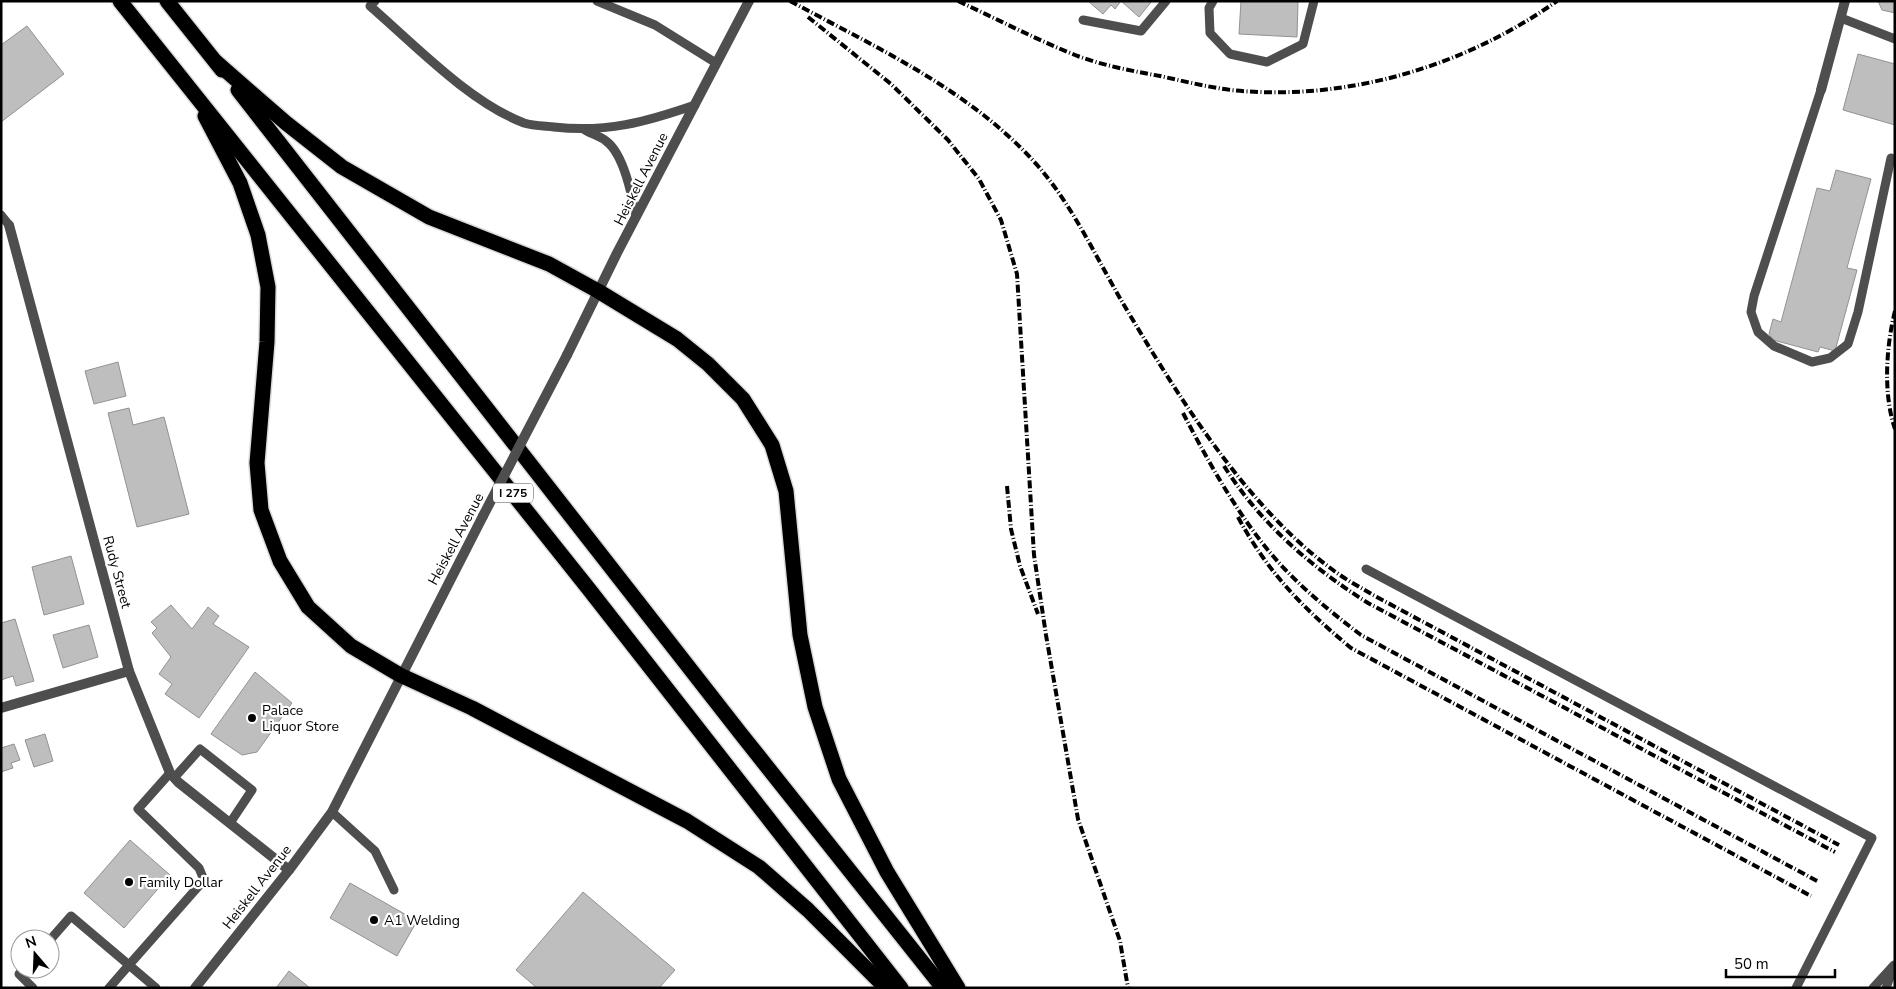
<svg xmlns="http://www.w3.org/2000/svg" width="1896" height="989" viewBox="0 0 1896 989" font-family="'Nunito Sans',sans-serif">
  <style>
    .building { fill: #bebebe; stroke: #929292 }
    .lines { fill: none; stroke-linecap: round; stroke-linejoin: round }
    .motorway-casing { stroke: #dbdbdb; stroke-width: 18 }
    .service { stroke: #4e4e4e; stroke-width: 9 }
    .minor { stroke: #4e4e4e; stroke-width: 10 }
    .tertiary { stroke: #4e4e4e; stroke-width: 10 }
    .motorway { stroke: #000; stroke-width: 15 }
    .rail { stroke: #000; stroke-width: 4; stroke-dasharray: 8 2.5 1 2.5; stroke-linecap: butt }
    .tertiary-bridge { stroke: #4e4e4e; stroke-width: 10 }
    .poi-dot { fill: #000; stroke: #fff; stroke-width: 2 }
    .labels { text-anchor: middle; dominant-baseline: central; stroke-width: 4.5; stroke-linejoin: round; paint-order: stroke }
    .shield { fill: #fff; stroke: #4c4c4c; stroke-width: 1 }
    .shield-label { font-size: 12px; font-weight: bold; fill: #000 }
    .street-label { font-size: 14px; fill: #000; stroke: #fff }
    .poi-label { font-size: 14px; fill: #000; stroke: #fff; text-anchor: start }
  </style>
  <rect width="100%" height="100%" fill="#fff"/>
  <g class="building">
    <polygon points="1088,1 1152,1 1139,17 1121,1 1115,9 1111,5 1103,14"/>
    <polygon points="1241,1 1298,1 1297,37 1239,34"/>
    <polygon points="1878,1 1895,1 1895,13 1882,10"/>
    <polygon points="27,26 64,74 1,122 1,45"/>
    <polygon points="1858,54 1895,64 1895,125 1843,110"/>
    <polygon points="1836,170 1871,179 1847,268 1857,270 1835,351 1820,347 1818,352 1773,340 1769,334 1773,319 1781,322 1817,188 1830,191"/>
    <polygon points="118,362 126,396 94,404 85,371"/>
    <polygon points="129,408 133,425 164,417 189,514 137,527 108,413"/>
    <polygon points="71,556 84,604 44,615 32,567"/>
    <polygon points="171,605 192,629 208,607 219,616 213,624 249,647 199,718 165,694 172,684 159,674 171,657 152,633 157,628 151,622"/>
    <polygon points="15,619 34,681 16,686 13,676 1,680 1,623"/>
    <polygon points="89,625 98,657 63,668 53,635"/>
    <polygon points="255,672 292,703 257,752 242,755 211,734"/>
    <polygon points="45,734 53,761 34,767 25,740"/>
    <polygon points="14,744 20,760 11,763 13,768 1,772 1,748"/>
    <polygon points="130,840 170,875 124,928 84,893"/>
    <polygon points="350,883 417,921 397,956 330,918"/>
    <polygon points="583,892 675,970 659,988 537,988 516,970"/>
    <polygon points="289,971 310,988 276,988"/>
  </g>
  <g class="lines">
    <defs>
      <g id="motorway">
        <polyline points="120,1 588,588 901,988"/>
        <polyline points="167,1 222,70"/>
        <polyline points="216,62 286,123 342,167 429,217 549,264 598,291 677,339 708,364 743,399 772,445 786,491 800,635 815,707 839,779 887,872 958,988"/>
        <polyline points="238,90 741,734 943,988"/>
        <polyline points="205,116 240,183 258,235 268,287 267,342 257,463 261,510 280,561 308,607 351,646 400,675 472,708 687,821 759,867 808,910 886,988"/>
      </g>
    </defs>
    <use href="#motorway" class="motorway-casing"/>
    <g class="service">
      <path d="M375,1L370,6C415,45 469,102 524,123C533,126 545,126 554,127C606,133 646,122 695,105"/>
      <polyline points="597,1 655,25 716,63"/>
      <polyline points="1213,1 1209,8 1210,33 1230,54 1267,62 1303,44 1314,1"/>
      <polyline points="1841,18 1895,39"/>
      <polyline points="1083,20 1141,31 1166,1"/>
      <polyline points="1821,90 1754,296 1751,312 1758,332 1774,346 1812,362 1830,358 1848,344 1858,312 1891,158"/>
      <path d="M585,130C591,134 600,136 606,141C624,154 632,196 636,217"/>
      <polyline points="1,215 9,225"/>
      <polyline points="1366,569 1872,838 1796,988"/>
      <polyline points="174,778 200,749 252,790 230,823"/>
      <polyline points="332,812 375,851 394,890"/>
      <polyline points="50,940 71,916 129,965 109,988"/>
      <polyline points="24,969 19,974 33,988"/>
      <polyline points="156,988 129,965 204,880 199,868 138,809 170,773"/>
      <polyline points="1873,988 1894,965"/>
      <polyline points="1886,988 1893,969"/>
    </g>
    <g class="minor">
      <polyline points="1821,90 1845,1"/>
      <polyline points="9,225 129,671 170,773 178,782 289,870"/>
      <polyline points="1,708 129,671"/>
    </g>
    <g class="tertiary">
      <polyline points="567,355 617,253 749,1"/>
      <polyline points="195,988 289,870 332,812 483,516"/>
    </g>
    <use href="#motorway" class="motorway"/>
    <g class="rail">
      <path d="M790,1C877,48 972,91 1038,166C1072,205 1095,255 1121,300C1176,393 1245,506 1333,570C1346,580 1360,587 1373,595L1839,845"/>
      <path d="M958,1C997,19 1035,39 1075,55C1101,65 1132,71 1160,76C1183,81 1207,87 1231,90C1345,102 1464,67 1557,1"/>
      <polyline points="808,17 891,84 948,140 979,179 1001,220 1017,274 1034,555 1046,635 1078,819 1120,941 1128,988"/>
      <path d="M1895,311C1886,347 1883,394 1895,429"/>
      <path d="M1183,413C1210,465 1241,521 1280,564C1305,591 1332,613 1361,635L1819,882"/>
      <path d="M1224,466C1260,523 1311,567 1368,603L1835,852"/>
      <polyline points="1007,486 1011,529 1020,566 1038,614"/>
      <path d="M1238,517C1268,573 1303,608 1351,648L1811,896"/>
    </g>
    <polyline class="tertiary-bridge" points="483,516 567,355"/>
  </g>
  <g class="poi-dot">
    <circle cx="252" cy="718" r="5"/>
    <circle cx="129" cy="882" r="5"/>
    <circle cx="374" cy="920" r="5"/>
  </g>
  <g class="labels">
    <rect class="shield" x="493" y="483.5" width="40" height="19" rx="4"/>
    <g class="shield-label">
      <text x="513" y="493">I 275</text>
    </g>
    <g class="street-label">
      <text transform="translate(641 179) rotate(-63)">Heiskell Avenue</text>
      <text transform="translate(456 539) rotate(-62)">Heiskell Avenue</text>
      <text transform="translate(117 572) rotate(75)">Rudy Street</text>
      <text transform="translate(257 887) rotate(-52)">Heiskell Avenue</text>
    </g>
    <g class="poi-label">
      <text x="262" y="710">Palace<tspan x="262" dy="16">Liquor Store</tspan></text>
      <text x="139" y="882">Family Dollar</text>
      <text x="384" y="920">A1 Welding</text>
    </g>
  </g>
  <rect width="1896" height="989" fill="none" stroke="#000000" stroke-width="5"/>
  <g transform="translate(35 954) rotate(341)"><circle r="24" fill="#ffffff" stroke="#999999"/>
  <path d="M0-4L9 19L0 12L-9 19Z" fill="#000000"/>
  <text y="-8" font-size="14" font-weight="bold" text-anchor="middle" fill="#000000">N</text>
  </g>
  <path d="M1726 969v8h109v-8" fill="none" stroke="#000000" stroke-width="2.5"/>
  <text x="1734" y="969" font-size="15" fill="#000000" stroke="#ffffff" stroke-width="4" paint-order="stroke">50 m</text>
</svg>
